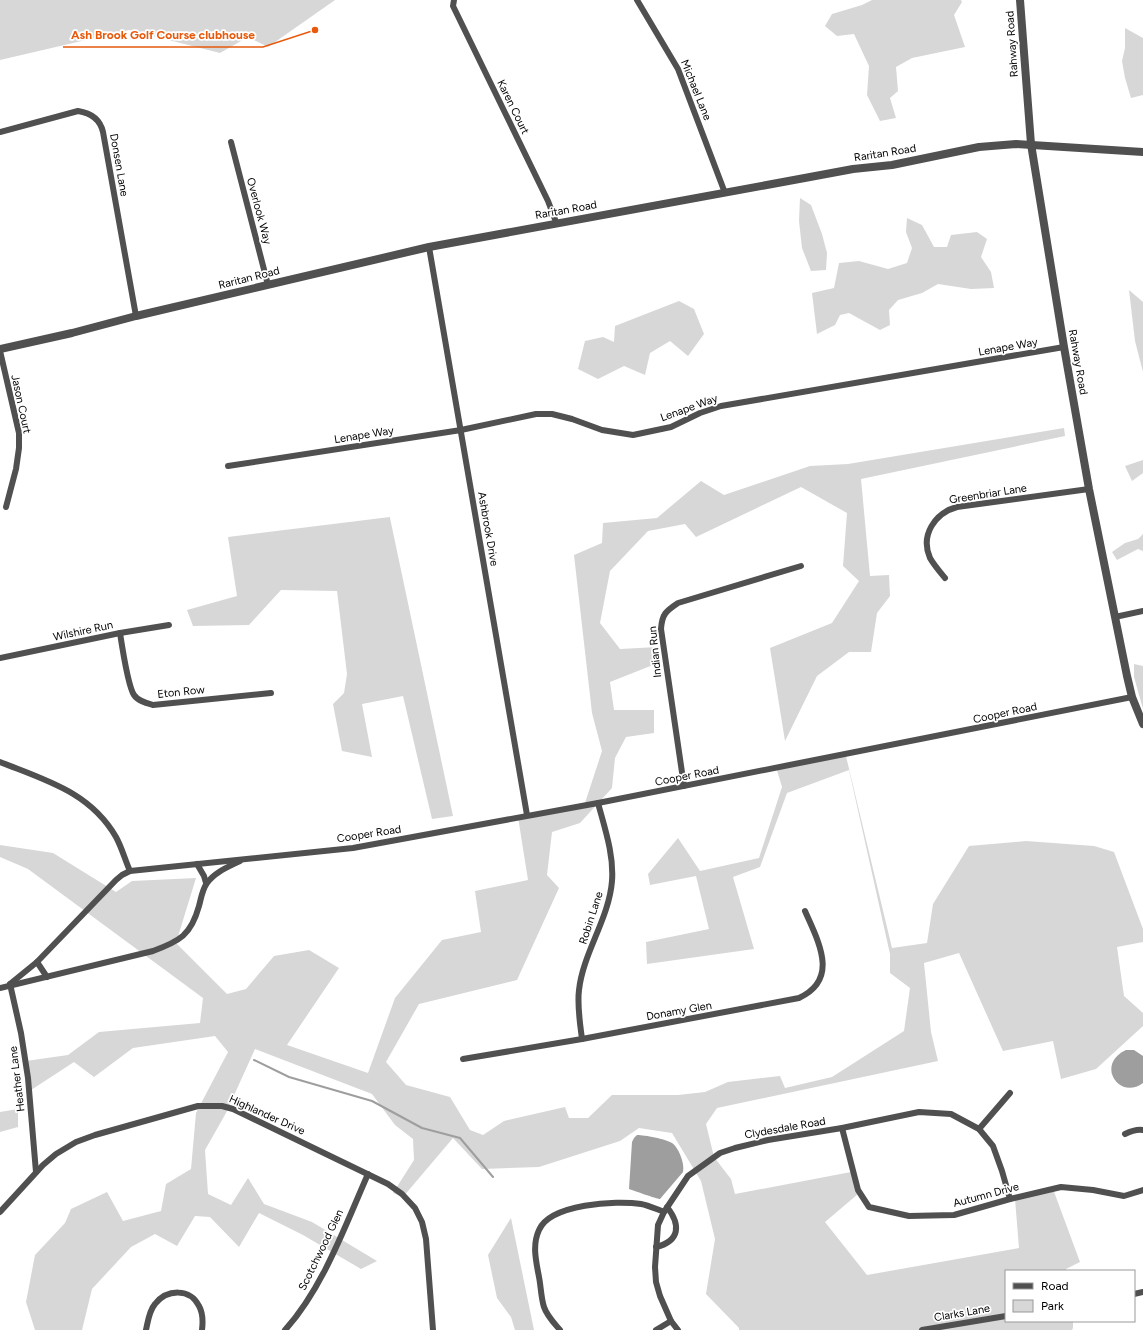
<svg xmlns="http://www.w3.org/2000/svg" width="1143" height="1330" viewBox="0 0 1143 1330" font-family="Figtree,sans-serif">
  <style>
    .green { fill: #d7d7d7 }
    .water { fill: #9e9e9e }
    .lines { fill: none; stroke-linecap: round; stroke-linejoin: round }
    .stream { stroke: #9e9e9e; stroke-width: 2 }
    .minor { stroke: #505050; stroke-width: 6 }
    .tertiary { stroke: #505050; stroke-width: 8 }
    .labels { text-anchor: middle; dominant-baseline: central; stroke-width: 3.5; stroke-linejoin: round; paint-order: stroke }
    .street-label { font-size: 11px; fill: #000; stroke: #fff }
    .leader { fill: none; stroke: #e8590c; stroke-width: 1.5 }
    .callout-dot { fill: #e8590c; stroke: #fff; stroke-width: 1.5 }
    .callout-label { font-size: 12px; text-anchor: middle; font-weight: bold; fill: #e8590c; stroke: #fff; stroke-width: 3.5; stroke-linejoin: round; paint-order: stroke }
  </style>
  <rect width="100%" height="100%" fill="#fff"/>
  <g class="green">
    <polygon points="0,0 335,0 268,47 248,37 220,53 129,30 0,60"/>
    <polygon points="872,0 961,0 962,2 954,15 965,47 912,58 896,67 898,91 890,98 896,118 880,121 867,95 869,66 854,34 837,36 825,26 832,14 862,5"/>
    <polygon points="1125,28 1143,38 1143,95 1131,98 1125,78 1122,61 1125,48"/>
    <polygon points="800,198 811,205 822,234 827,253 826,270 811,271 802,248 799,221"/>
    <polygon points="907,218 922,225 934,247 947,247 951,235 977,232 987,239 981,257 991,272 994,288 971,289 938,284 922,293 898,300 889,310 890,325 880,330 849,313 840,315 835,325 817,334 812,293 834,288 839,263 859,261 888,269 907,263 912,248 906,232"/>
    <polygon points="1129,290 1143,302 1143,372 1135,341"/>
    <polygon points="679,301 694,309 704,334 688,356 670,341 650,353 645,375 624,366 598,379 578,369 585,341 603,337 614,342 615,326"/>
    <polygon points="1064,428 1065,436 861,479 870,576 889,575 890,596 877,613 871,652 849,652 817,676 785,741 770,648 832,623 859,581 843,566 847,513 801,487 696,537 685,524 648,531 610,571 600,623 620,649 658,647 658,663 610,682 614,710 654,710 654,733 626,737 615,758 612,788 580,823 552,832 547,875 559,888 517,980 419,1004 386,1062 406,1085 450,1097 470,1130 483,1135 504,1121 565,1107 569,1118 588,1118 612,1095 678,1095 705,1092 728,1082 780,1076 785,1088 832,1077 904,1031 910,988 890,973 890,954 849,770 787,793 760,867 733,877 754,949 647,964 646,942 709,929 696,876 650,885 648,874 678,838 700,871 759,858 782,787 776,767 845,752 892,948 927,943 933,904 969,846 1026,841 1094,846 1114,852 1143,929 1143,942 1117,947 1124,996 1143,1013 1143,1026 1096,1069 1061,1079 1053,1041 1003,1051 959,953 924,963 931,1032 938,1061 717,1108 706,1124 714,1157 731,1179 735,1194 851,1172 858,1194 825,1222 867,1275 1019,1248 1015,1199 1053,1189 1080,1262 1066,1269 1066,1271 1006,1271 1006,1321 1073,1321 1073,1328 1072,1330 739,1330 739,1328 706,1294 715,1239 701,1181 672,1133 639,1128 620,1141 539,1167 482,1169 453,1138 403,1197 393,1193 414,1160 413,1139 395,1125 372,1094 255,1049 226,1113 205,1150 208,1194 231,1205 248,1178 264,1204 312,1222 377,1261 361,1269 303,1235 259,1213 239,1247 210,1217 195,1216 177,1246 155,1234 131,1247 92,1289 82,1330 35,1330 26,1302 35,1255 65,1223 71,1209 107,1192 123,1221 161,1211 166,1184 191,1169 196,1113 228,1052 215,1036 133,1048 94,1077 74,1062 28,1092 26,1061 68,1055 99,1032 200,1023 203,998 28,869 0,857 0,845 53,853 116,892 132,881 196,878 176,943 227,994 246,989 274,956 309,950 339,968 287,1045 368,1073 395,998 442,940 481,932 475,891 528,880 518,817 584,806 602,751 592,713 574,555 602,543 603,523 657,518 701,481 724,495 810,466 848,464"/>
    <polygon points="1143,460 1143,473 1132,481 1125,466"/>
    <polygon points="390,517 390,518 453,816 432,819 403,696 362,704 372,757 342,751 333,704 344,693 347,674 337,591 281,590 249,625 193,626 187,610 237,596 228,537"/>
    <polygon points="1143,534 1143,551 1138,549 1117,560 1112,552 1125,543 1138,539"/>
    <polygon points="1134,664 1143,666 1143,709 1134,677"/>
    <polygon points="18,1109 18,1127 0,1132 0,1112"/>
    <polygon points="511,1218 534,1330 515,1330 511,1317 497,1298 488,1255"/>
  </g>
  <g class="water">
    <path d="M1126,1050H1134L1143,1056V1083C1119,1101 1095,1064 1126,1050Z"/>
    <path d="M637,1135C645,1135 665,1139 672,1143C679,1148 685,1164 683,1172L660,1199C657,1199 632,1190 629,1189L632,1142L634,1138Z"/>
  </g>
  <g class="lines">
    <polyline class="stream" points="254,1060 289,1077 372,1101 422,1128 460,1138 493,1177"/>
    <g class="minor">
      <polyline points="454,0 453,6 548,201 556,222"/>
      <polyline points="637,0 678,69 725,193"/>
      <path d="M0,132L78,111C91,113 100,119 103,132L136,316"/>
      <polyline points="231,142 268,285"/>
      <polyline points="429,247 527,815"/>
      <polyline points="0,351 19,433 19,448 16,469 6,507"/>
      <polyline points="228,466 461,430 536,414 552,414 572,419 602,430 633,435 671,427 700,413 721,406 1064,347"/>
      <path d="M945,578C940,572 934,565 930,558C920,535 935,513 957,507L1089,489"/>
      <polyline points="1115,617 1143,611"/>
      <path d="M120,633C122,646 128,686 134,695C138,701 146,703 153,705L271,693"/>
      <polyline points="0,658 120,633 169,625"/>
      <path d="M0,762C45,780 90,792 116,837C122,848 125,860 130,871"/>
      <path d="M684,786L661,629C662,614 666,611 678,603L801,566"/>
      <polyline points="197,864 204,876 206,883"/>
      <polyline points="37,962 47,977"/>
      <polyline points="10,984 37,962 116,880 122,875 130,871 353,848 598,803 1132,697"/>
      <polyline points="10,984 21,1033 28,1078 36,1172"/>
      <path d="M0,988L153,951C180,941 191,935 199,906C201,899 202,890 207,883C215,872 228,867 240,861"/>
      <path d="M582,1039C580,1023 577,1006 579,990C583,953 609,919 612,881C614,855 605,829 598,803"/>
      <path d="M463,1059L582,1039L799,998C840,979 818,941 805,911"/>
      <polyline points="842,1128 858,1190 869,1207 909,1216 954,1215 1010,1199 1061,1187 1093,1190 1124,1196 1143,1190"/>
      <polyline points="979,1129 1010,1093"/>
      <path d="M1125,1134C1131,1131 1136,1129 1143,1130"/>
      <polyline points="0,1212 43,1165 56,1154 76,1142 95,1135 198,1106 222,1106 233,1109 388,1184 402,1194 415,1208 422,1222 426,1239 433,1330"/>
      <path d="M656,1247C680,1241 681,1225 667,1207"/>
      <polyline points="1134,1294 1143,1292"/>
      <path d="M146,1330C148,1321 149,1311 155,1304C167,1289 190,1288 199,1306C203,1313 203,1322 202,1330"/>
      <path d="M285,1330C323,1288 345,1226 368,1174"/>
      <path d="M560,1330C554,1323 547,1316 544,1307C541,1298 541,1287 539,1277C536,1261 532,1245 539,1230C550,1204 616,1200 641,1204C648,1205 656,1209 664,1212"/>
      <polyline points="656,1330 671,1321"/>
      <polyline points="678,1330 671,1321 660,1296 656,1282 655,1267 658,1225 664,1212 688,1176 720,1153 735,1148 768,1140 842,1128 919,1112 951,1114 979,1129 993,1146 1002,1171 1010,1199"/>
      <polyline points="922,1330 1006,1316"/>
    </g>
    <g class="tertiary">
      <polyline points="1020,0 1031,144 1064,347 1089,489 1127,676 1132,697 1143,724"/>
      <polyline points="0,349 72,333 136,316 429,247 810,177 853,169 892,165 979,147 1016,144 1143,152"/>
    </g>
  </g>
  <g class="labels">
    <g class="street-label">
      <text transform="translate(1012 44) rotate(-94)">Rahway Road</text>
      <text transform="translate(696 90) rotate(68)">Michael Lane</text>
      <text transform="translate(513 107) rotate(64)">Karen Court</text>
      <text transform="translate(885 153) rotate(-9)">Raritan Road</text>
      <text transform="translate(119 165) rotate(80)">Donsen Lane</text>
      <text transform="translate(566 210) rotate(-10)">Raritan Road</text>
      <text transform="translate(259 211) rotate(75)">Overlook Way</text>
      <text transform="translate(249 278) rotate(-14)">Raritan Road</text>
      <text transform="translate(1008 347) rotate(-10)">Lenape Way</text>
      <text transform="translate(1078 362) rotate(80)">Rahway Road</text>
      <text transform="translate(21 404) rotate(78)">Jason Court</text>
      <text transform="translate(689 408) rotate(-20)">Lenape Way</text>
      <text transform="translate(364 435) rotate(-9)">Lenape Way</text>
      <text transform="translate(988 494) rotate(-9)">Greenbriar Lane</text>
      <text transform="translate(488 529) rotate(80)">Ashbrook Drive</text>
      <text transform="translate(83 631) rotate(-12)">Wilshire Run</text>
      <text transform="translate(655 652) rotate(-96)">Indian Run</text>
      <text transform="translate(181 692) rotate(-6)">Eton Row</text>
      <text transform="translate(1005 713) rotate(-12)">Cooper Road</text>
      <text transform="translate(687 776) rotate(-11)">Cooper Road</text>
      <text transform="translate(369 834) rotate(-9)">Cooper Road</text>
      <text transform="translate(591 918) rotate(-72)">Robin Lane</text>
      <text transform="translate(679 1011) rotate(-10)">Donamy Glen</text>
      <text transform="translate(17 1079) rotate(-97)">Heather Lane</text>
      <text transform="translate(267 1115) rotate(24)">Highlander Drive</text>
      <text transform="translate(785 1128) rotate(-10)">Clydesdale Road</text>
      <text transform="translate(986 1195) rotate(-15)">Autumn Drive</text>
      <text transform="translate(321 1250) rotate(-64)">Scotchwood Glen</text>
      <text transform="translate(962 1313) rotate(-10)">Clarks Lane</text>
    </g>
  </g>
  <path class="leader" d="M315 30L263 47H63"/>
  <circle class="callout-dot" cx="315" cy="30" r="4"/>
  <g class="callout-label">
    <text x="163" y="39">Ash Brook Golf Course clubhouse</text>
  </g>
  <rect x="1005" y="1270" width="130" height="52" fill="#ffffff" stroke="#999999"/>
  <rect x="1013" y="1283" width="20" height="6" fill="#505050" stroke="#999999"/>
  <text x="1041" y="1290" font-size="12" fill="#000000">Road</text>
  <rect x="1013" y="1300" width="20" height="12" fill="#d7d7d7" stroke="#999999"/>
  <text x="1041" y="1310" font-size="12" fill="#000000">Park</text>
</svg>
